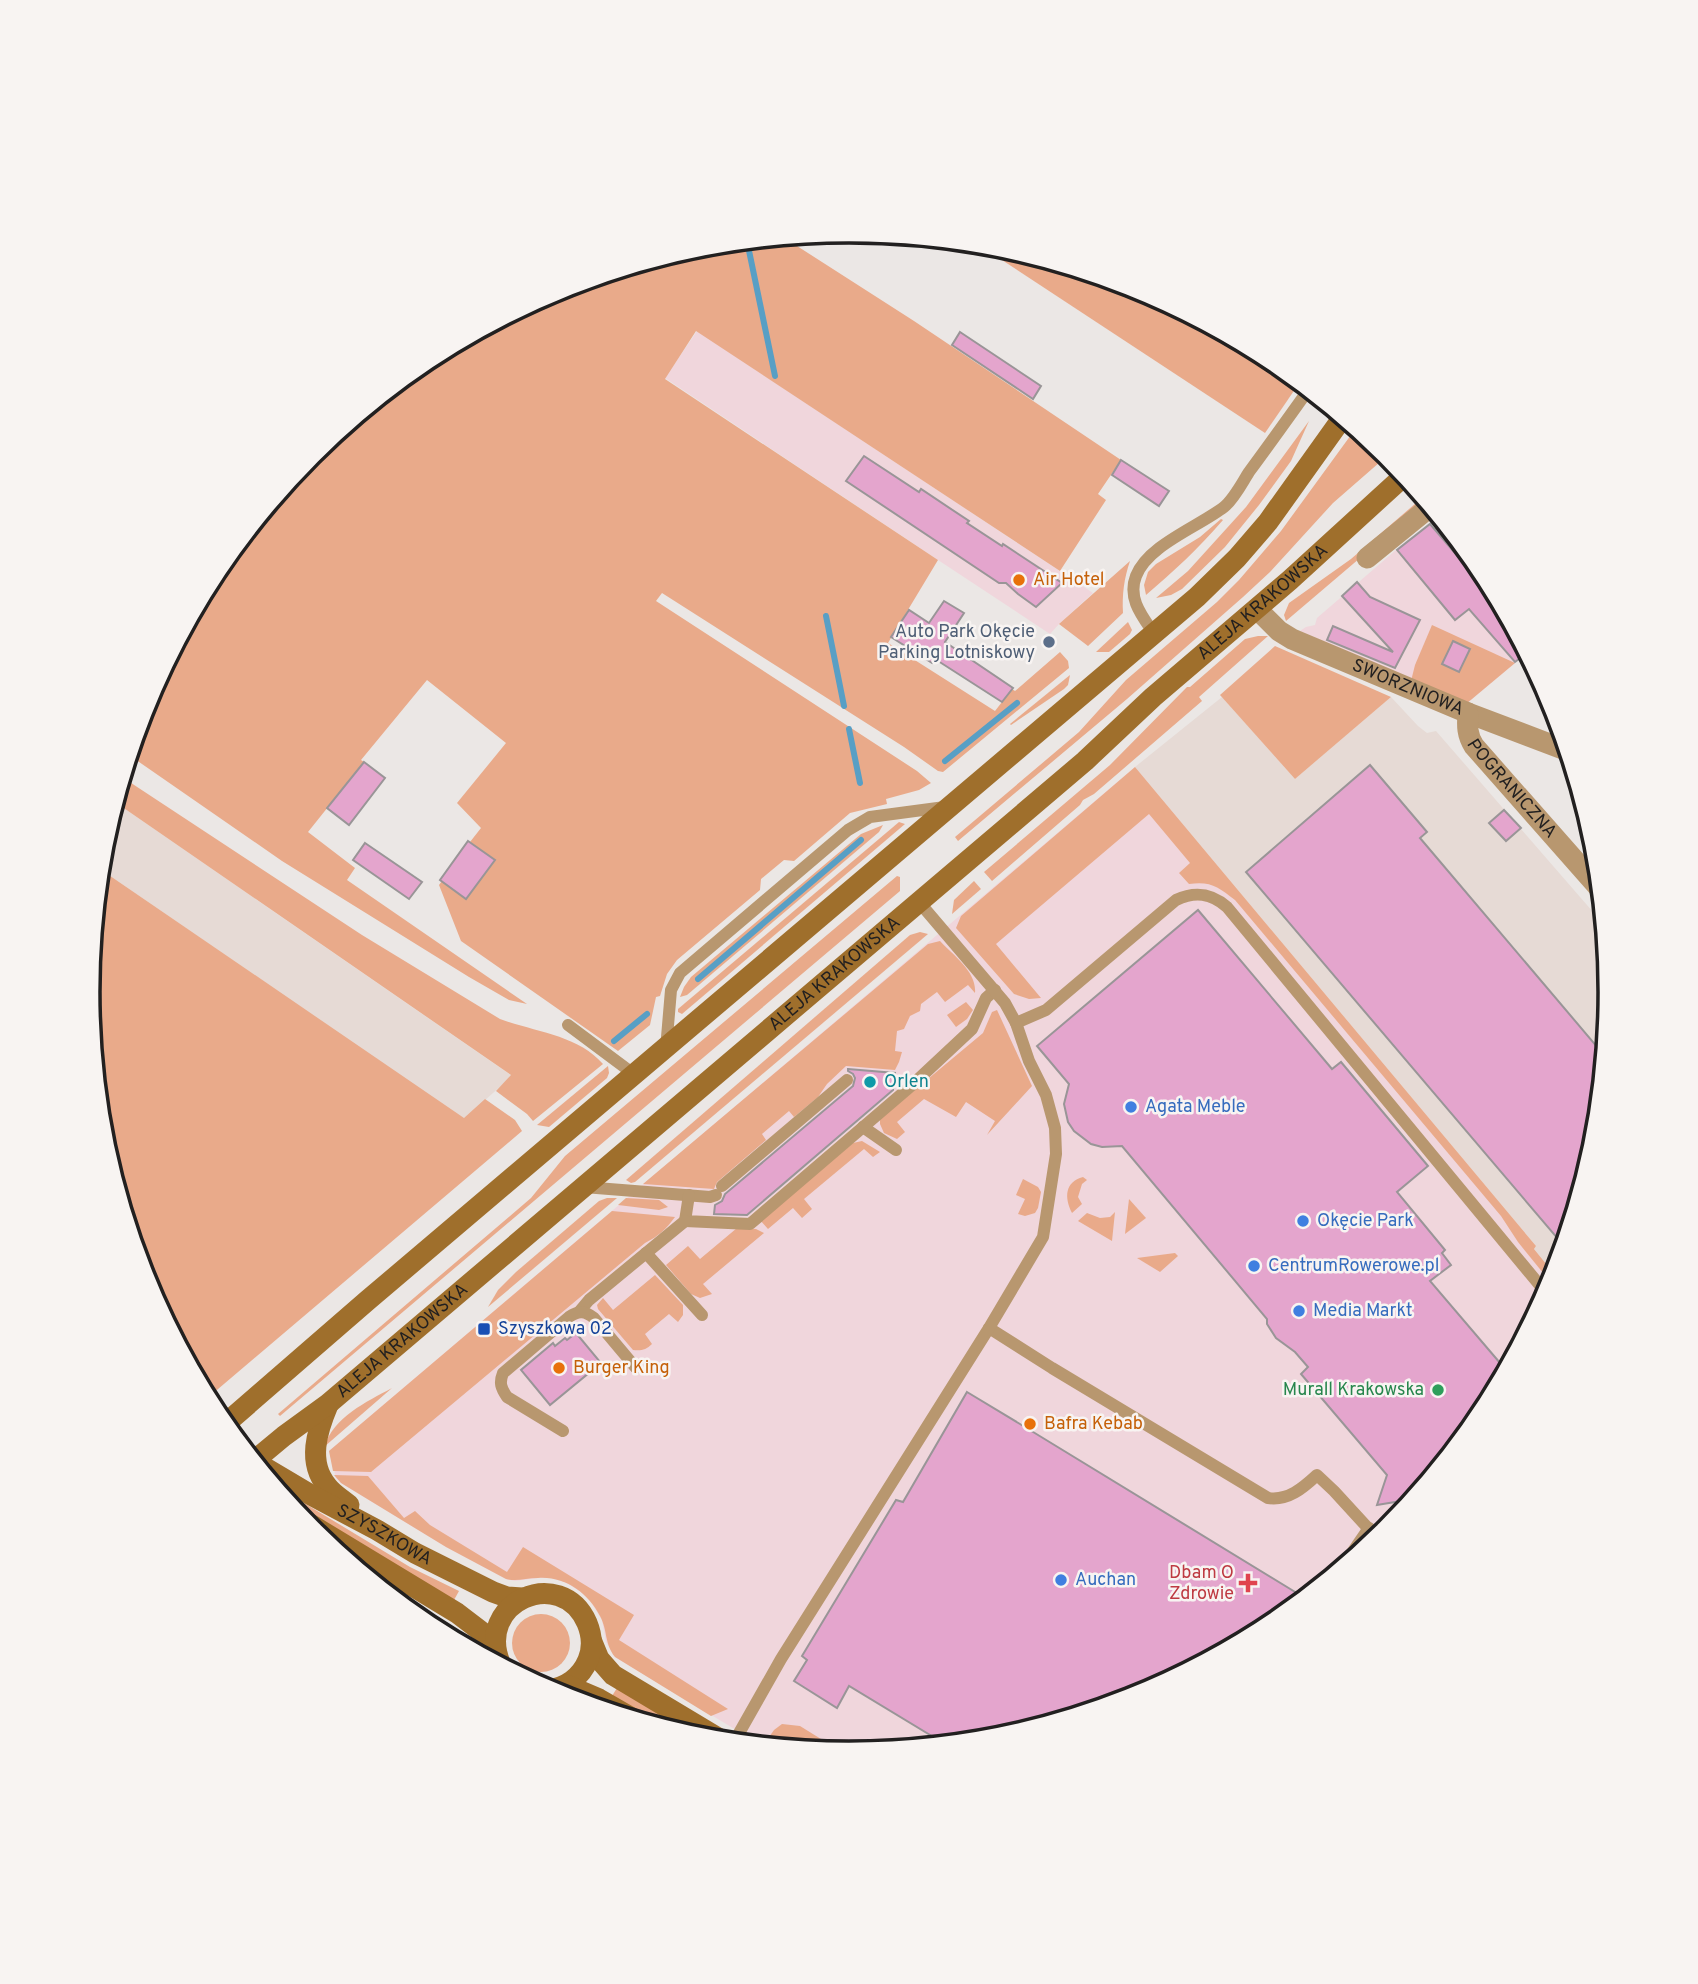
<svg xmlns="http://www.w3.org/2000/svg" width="1698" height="1984" viewBox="0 0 1698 1984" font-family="Overpass,sans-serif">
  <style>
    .commercial { fill: #f0d6dc }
    .built { fill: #e6dad5 }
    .green { fill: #e9aa8a }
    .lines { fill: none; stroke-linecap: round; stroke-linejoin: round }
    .stream { stroke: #589fc5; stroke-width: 6 }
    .building { fill: #e4a5cd; stroke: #999597; stroke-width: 2 }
    .lane { stroke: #b8976f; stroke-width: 12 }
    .street { stroke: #b8976f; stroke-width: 21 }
    .secondary { stroke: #9f6f2c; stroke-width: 21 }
    .food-dot { fill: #e8710a; stroke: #f8f4f2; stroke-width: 2.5 }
    .service-dot { fill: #5c6f8a; stroke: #f8f4f2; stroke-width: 2.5 }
    .culture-dot { fill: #0f9aa8; stroke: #f8f4f2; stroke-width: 2.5 }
    .shop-dot { fill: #3f7fe0; stroke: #f8f4f2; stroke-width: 2.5 }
    .transit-dot { fill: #1a4fb4; stroke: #f8f4f2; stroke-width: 2.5 }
    .leisure-dot { fill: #2e9e5b; stroke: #f8f4f2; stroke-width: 2.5 }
    .health-dot { fill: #e0444e; stroke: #f8f4f2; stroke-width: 2.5 }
    .labels { text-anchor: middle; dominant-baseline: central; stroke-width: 5; stroke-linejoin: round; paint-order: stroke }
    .food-label { font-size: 18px; fill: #c56008; stroke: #f8f4f2; text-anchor: start }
    .street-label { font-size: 18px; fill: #222020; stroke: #f8f4f2 }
    .service-label { font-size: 18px; fill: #4e5e75; stroke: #f8f4f2; text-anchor: end }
    .culture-label { font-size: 18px; fill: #0d838f; stroke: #f8f4f2; text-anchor: start }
    .shop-label { font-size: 18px; fill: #366cbe; stroke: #f8f4f2; text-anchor: start }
    .transit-label { font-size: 18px; fill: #164399; stroke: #f8f4f2; text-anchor: start }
    .leisure-label { font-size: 18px; fill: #27864d; stroke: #f8f4f2; text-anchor: end }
    .health-label { font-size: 18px; fill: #be3a42; stroke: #f8f4f2; text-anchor: end }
    .rim { fill: none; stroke: #222020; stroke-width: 3.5 }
  </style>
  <rect width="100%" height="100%" fill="#ebe7e5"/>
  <g class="commercial">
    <polygon points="697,331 1093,593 1059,624 1050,634 938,560 665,378"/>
    <polygon points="1410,538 1515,663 1466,704 1300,631 1306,627 1315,625 1317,618"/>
    <polygon points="1135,767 1555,1275 1552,1284 1482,1415 1387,1531 1272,1625 1140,1696 997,1739 849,1753 761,1745 615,1657 606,1642 602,1620 589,1599 578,1590 565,1582 551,1578 538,1578 515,1581 506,1579 446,1547 341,1483 336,1478 329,1451"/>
  </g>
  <g class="built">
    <polygon points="1222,697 1295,779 1391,697 1418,726 1427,733 1436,731 1600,920 1601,934 1605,938 1610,992 1596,1141 1555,1275 1534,1249 1536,1246 1135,767"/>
    <polygon points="115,802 512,1076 464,1119 100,869 102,843"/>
  </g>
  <g class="green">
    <polygon points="783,237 914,321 1121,460 1098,494 1106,500 1060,571 696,331 665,379 938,560 888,643 995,711 1012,689 1015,691 1060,652 1068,661 1069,668 943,772 938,771 904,747 662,593 656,601 917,771 931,783 919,790 886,799 887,804 850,813 794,861 784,860 761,879 760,890 677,960 667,974 660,996 656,997 650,1025 618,1051 461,941 439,885 442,881 466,899 494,860 470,842 481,828 457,803 506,743 427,680 361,760 364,762 308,832 355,868 347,880 527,1004 509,1000 469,977 282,861 129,755 146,700 216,569 311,453 426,359 558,288 701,245"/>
    <polygon points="976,243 998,245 1141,289 1272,359 1300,382 1265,433"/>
    <polygon points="1309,421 1291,461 1259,505 1225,547 1182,589 1171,595 1156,598 1188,571 1246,507"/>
    <polygon points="1356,428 1388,455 1333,503 1270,572 1243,597 1127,699 958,841 955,837 1079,732 1126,680 1217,602 1239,580 1281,531"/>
    <polygon points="1423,497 1427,501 1286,621 1284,615 1289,603 1351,559"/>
    <path d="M1221,519L1223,520C1199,548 1173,572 1146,595L1144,585L1148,572L1156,564L1200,537Z"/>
    <path d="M1130,561C1124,579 1122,594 1123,613L1088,646L1059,624Z"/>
    <polygon points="1128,622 1132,630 1130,634 1109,652 1096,652"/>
    <polygon points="1432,625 1515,663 1466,704 1411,681 1415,665"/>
    <polygon points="1258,636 1268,636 1199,697 1202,701 1094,794 1083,800 1080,805 992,881 984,872 1110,765 1187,687 1190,687 1245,639"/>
    <polygon points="1275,646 1391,697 1295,779 1220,695"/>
    <polygon points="1070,675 1068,685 1064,689 1011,725 1010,724"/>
    <path d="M1135,767L1536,1246L1534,1249L1555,1275L1552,1284L1518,1242L1501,1216L1235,900C1218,887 1211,881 1189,884L1179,873L1190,863L1149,814L996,944L1041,998L1029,999L1014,994L956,928L961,916Z"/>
    <path d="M122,777L362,935L500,1019C535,1032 578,1035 603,1064L533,1121L527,1114L496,1091L511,1075L115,802Z"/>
    <polygon points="899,822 905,824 682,1014 678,1012 678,1009"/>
    <polygon points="883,825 879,832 687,995 680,997 684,987 691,977 861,834"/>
    <polygon points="100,869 464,1118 485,1099 515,1120 522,1131 211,1395 207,1390 204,1393 145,1283 102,1140 88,992"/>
    <polygon points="897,876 900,877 900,891 280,1416 278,1414 531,1198 565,1156"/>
    <polygon points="974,881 981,889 952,914 954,900"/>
    <polygon points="920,932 928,934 635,1182 631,1183 626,1180 910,935"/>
    <path d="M940,941C954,956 977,972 975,993L968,985L945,1002L937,992L921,1004L920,1011L910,1016L904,1029L897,1031L895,1051L902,1052L899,1062L895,1070L846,1066L827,1084L818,1097L794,1117L789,1111L762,1134L766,1140L717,1182L714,1189L643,1184L928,944Z"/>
    <polygon points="966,1002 973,1010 967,1019 956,1027 947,1015"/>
    <polygon points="997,1010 1032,1086 987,1135 995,1121 966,1102 956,1117 924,1099 897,1122 905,1132 897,1139 884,1133 880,1124 880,1119 983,1033 992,1012"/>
    <polygon points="608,1066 609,1073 607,1078 549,1127 537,1125"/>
    <polygon points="862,1141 880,1152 873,1157 864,1149 804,1199 812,1209 802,1218 793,1208 768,1229 760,1220 853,1143"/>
    <path d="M1083,1177L1087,1180L1082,1184L1078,1197L1082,1204L1072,1213C1064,1197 1065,1182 1083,1177Z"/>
    <polygon points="1023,1179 1038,1187 1041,1192 1038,1208 1035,1213 1025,1216 1018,1214 1025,1199 1016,1195"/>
    <polygon points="607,1198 617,1198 488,1307 498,1290 516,1272 599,1201"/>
    <polygon points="626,1198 659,1200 668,1207 659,1210 618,1205"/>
    <polygon points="1129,1199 1146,1218 1125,1234"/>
    <path d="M612,1211L675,1217C666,1229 659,1236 645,1243L371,1472L333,1471L329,1451Z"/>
    <polygon points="1115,1212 1112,1241 1078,1221 1087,1213 1100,1218 1110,1217"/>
    <polygon points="737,1228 756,1229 764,1233 703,1284 712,1294 700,1298 691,1294 666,1265 688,1246 700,1259"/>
    <polygon points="1175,1253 1178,1256 1160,1272 1137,1258"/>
    <path d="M655,1275L683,1305V1315L678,1322L669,1314L645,1334L652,1344C646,1350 641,1351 633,1350L598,1309L597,1305L603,1298L613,1310Z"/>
    <path d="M392,1388L324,1447C334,1417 366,1402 392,1388Z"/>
    <path d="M334,1475L368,1476L404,1518L415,1511L430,1525L507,1572L523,1547L634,1615L619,1640L728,1709L711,1716L615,1657C604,1643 608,1631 600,1616C588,1593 565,1576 538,1578C526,1578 517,1582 506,1579L446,1547L341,1483Z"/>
    <polygon points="299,1500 410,1567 459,1591 454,1600 296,1505"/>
    <path d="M400,1604C426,1617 465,1623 477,1652L426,1625Z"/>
    <circle cx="541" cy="1643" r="29"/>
    <polygon points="617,1688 694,1734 693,1737 667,1729 612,1696"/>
    <polygon points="782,1724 800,1726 829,1744 829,1752 767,1745 767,1740 774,1730"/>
  </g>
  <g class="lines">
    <g class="stream">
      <polyline points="747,241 775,376"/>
      <polyline points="826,616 844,706"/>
      <polyline points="849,729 860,783"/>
      <polyline points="945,761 1017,703"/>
      <polyline points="698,979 861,840"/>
      <polyline points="614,1041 647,1014"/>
    </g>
  </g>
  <g class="building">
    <polygon points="960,332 1041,386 1033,399 952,345"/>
    <polygon points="864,456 919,492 921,489 969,521 967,523 1002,546 1003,544 1062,583 1036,607 1018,594 1006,583 999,583 846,481"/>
    <polygon points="1121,460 1169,491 1159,506 1112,475"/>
    <polygon points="1430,524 1504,610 1527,653 1515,662 1469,609 1455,620 1397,550"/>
    <polygon points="1357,582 1370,597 1420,620 1395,668 1327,640 1333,626 1393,652 1342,596"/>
    <polygon points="944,601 964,613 945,642 1013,688 1002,702 935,659 932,663 891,637 909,610 929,623"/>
    <polygon points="1453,641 1470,649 1459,672 1442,664"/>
    <polygon points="364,762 385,778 349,825 327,808"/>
    <polygon points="1370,765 1427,832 1420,838 1604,1055 1596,1141 1564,1246 1246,872"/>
    <polygon points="1504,810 1521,828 1506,841 1489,823"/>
    <polygon points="468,841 495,860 466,899 440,880"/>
    <polygon points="365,843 422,882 409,899 353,860"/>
    <polygon points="1198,910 1332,1069 1341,1062 1428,1166 1397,1192 1445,1250 1442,1253 1451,1265 1430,1281 1506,1370 1482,1415 1413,1499 1377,1505 1387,1475 1301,1374 1308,1367 1295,1352 1276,1338 1267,1324 1267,1319 1122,1146 1102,1147 1091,1144 1074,1131 1068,1122 1064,1104 1069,1084 1037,1046"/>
    <polygon points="848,1069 895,1073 893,1090 747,1215 714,1214 715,1205 722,1201 725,1194 853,1086 855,1078 853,1074 848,1071"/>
    <polygon points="576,1333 601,1363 550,1405 521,1370 553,1343 555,1346 565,1338 567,1340"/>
    <polygon points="967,1392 1020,1424 1305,1598 1272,1625 1140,1696 997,1739 945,1744 849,1686 837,1708 794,1681 807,1660 802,1656 896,1500 903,1502"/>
  </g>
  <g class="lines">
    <g class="lane">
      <path d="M1155,635C1143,617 1127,599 1136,576C1148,545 1198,527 1224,507C1234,499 1242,483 1249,472C1269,445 1289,417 1309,389"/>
      <path d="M1016,1023L1046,1010L1176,900C1195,891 1211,893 1227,907L1547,1294"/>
      <polyline points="568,1025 635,1075"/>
      <polyline points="666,1049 671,990 680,973 848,830 870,817 945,807"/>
      <polyline points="863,1127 896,1150"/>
      <polyline points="722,1186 847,1080"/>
      <polyline points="584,1187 710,1197 716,1195"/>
      <polyline points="689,1195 685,1221 750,1224 911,1086 972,1029 986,998 995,990"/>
      <polyline points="646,1253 702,1315"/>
      <polyline points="579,1312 589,1300 685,1221"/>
      <path d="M989,1328L1052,1368L1268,1498C1288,1501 1303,1488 1317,1475L1334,1491L1378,1539"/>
      <path d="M563,1431L507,1397C501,1388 499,1383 503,1373L569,1317C579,1310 585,1311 594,1318L636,1368"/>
      <polyline points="1341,1569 1369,1528"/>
      <polyline points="734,1742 781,1659 989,1328 1043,1237 1056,1154 1055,1128 1046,1095 1029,1061 1016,1023 1005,1003 919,902"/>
    </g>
    <g class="street">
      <polyline points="1367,558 1431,506"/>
      <path id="s1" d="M1257,609L1279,631L1292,639L1468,713L1568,751"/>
      <path id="s2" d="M1468,713C1467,726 1467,735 1474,746L1600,889"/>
    </g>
    <g class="secondary">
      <path d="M328,1405C317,1431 307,1462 327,1486C333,1494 342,1499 349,1505"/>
      <polyline points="224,1425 368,1300 1197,597 1237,558 1268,522 1343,417"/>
      <path id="s3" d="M252,1460L311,1495L377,1530L415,1553L493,1592L507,1597L522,1598"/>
      <path id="s4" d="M254,1461L284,1436L328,1404L1085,761L1153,697L1290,580L1405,475"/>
      <polyline points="300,1518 457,1613 495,1642"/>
      <polyline points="592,1642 599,1659 613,1675 723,1741"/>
      <path d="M501,1665C473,1602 561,1564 587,1623C592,1635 593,1648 588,1660C581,1677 566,1688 547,1690"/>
      <polyline points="566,1685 599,1699 632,1718"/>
    </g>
  </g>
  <g class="food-dot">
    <circle cx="1019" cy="580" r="7"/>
    <circle cx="559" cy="1368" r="7"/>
    <circle cx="1030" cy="1424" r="7"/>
  </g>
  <circle class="service-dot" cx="1049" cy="642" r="7"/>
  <circle class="culture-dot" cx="870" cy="1082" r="7"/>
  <g class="shop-dot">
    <circle cx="1131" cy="1107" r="7"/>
    <circle cx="1303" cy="1221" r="7"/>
    <circle cx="1254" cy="1266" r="7"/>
    <circle cx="1299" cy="1311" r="7"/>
    <circle cx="1061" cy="1580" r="7"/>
  </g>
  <rect class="transit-dot" x="477" y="1322" width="14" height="14" rx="3.5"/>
  <circle class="leisure-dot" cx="1438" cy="1390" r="7"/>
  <path class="health-dot" d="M1244.5 1572.5h7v7h7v7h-7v7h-7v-7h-7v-7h7z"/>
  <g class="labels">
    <g class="food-label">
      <text x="1033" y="580">Air Hotel</text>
      <text x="573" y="1368">Burger King</text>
      <text x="1044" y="1424">Bafra Kebab</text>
    </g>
    <g class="street-label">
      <text stroke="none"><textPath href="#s4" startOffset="1325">ALEJA KRAKOWSKA</textPath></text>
      <text stroke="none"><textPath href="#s1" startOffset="172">SWORZNIOWA</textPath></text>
      <text stroke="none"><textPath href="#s2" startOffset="91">POGRANICZNA</textPath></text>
      <text stroke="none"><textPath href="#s4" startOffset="758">ALEJA KRAKOWSKA</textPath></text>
      <text stroke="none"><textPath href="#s4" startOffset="191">ALEJA KRAKOWSKA</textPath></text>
      <text stroke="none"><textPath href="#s3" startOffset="152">SZYSZKOWA</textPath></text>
    </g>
    <g class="service-label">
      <text x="1035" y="632">Auto Park Okęcie<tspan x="1035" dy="21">Parking Lotniskowy</tspan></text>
    </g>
    <g class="culture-label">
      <text x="884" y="1082">Orlen</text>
    </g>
    <g class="shop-label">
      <text x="1145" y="1107">Agata Meble</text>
      <text x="1317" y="1221">Okęcie Park</text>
      <text x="1268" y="1266">CentrumRowerowe.pl</text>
      <text x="1313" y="1311">Media Markt</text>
      <text x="1075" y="1580">Auchan</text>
    </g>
    <g class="transit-label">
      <text x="498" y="1329">Szyszkowa 02</text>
    </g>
    <g class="leisure-label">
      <text x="1424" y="1390">Murall Krakowska</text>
    </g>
    <g class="health-label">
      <text x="1234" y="1573">Dbam O<tspan x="1234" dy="21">Zdrowie</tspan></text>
    </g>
  </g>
  <path d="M0 0H1698V1984H0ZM100 992a749 749 0 1 1 1498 0a749 749 0 1 1-1498 0Z" fill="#f8f4f2" fill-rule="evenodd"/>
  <path class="rim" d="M100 992a749 749 0 1 1 1498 0a749 749 0 1 1-1498 0Z"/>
</svg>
